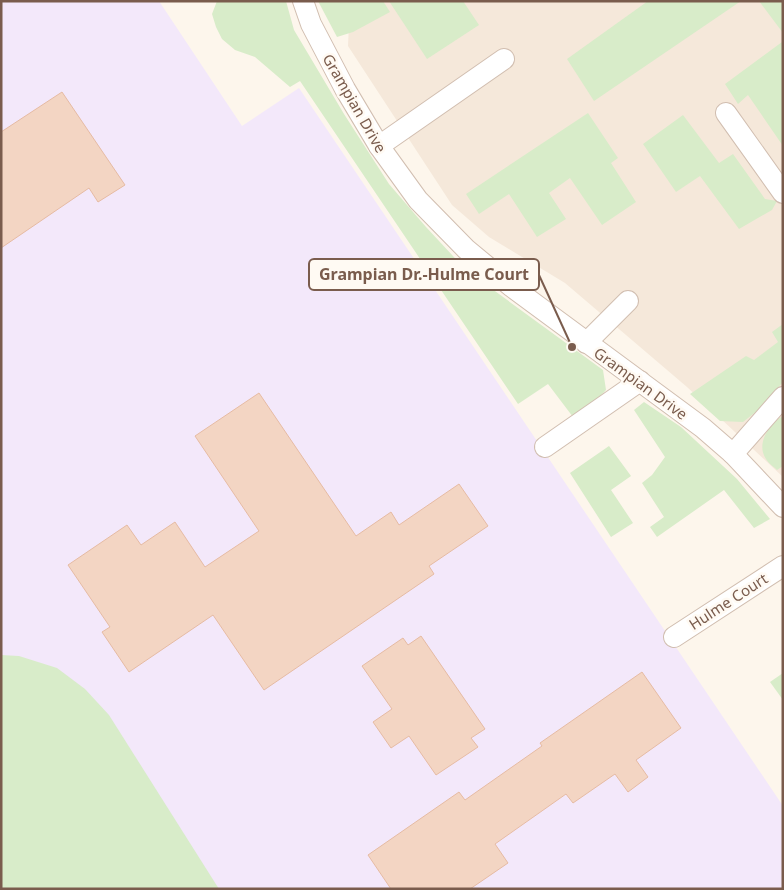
<svg xmlns="http://www.w3.org/2000/svg" width="784" height="890" viewBox="0 0 784 890" font-family="'Noto Sans',sans-serif">
  <style>
    .residential { fill: #f5e8da }
    .education { fill: #f3e8fa }
    .green { fill: #d8ecc9 }
    .building { fill: #f3d5c3; stroke: #e6bba3 }
    .lines { fill: none; stroke-linecap: round; stroke-linejoin: round }
    .minor-casing { stroke: #d1beb0; stroke-width: 22 }
    .minor { stroke: #fff; stroke-width: 20 }
    .labels { text-anchor: middle; dominant-baseline: central; stroke-width: 5; stroke-linejoin: round; paint-order: stroke }
    .street-label { font-size: 15px; fill: #7a5c4d; stroke: #fffaf3 }
    .leader { fill: none; stroke: #7a5c4d; stroke-width: 2 }
    .callout-dot { fill: #7a5c4d; stroke: #fffaf3; stroke-width: 2 }
    .callout { fill: #fffaf3; stroke: #7a5c4d; stroke-width: 2 }
    .callout-label { font-size: 16px; text-anchor: middle; font-weight: bold; fill: #7a5c4d }
  </style>
  <rect width="100%" height="100%" fill="#fdf6ec"/>
  <polygon class="residential" points="350,1 759,1 783,12 783,477 687,387 565,283 489,237 452,205 348,46"/>
  <polygon class="education" points="1,1 159,1 242,126 299,88 783,806 783,889 1,889"/>
  <g class="green">
    <polygon points="217,1 286,1 294,30 344,114 389,184 426,227 466,270 603,370 606,390 595,402 573,417 548,384 518,404 300,81 290,87 255,57 235,50 222,39 216,27 212,14"/>
    <polygon points="318,1 383,1 390,12 353,32 337,37"/>
    <polygon points="389,1 463,1 479,25 427,59"/>
    <polygon points="648,1 741,1 594,101 567,59"/>
    <polygon points="759,1 783,1 783,33"/>
    <polygon points="782,42 783,43 783,146 748,95 738,104 725,84"/>
    <polygon points="588,113 618,158 611,163 636,202 602,225 570,178 549,193 566,219 537,237 509,194 479,214 466,194"/>
    <polygon points="683,115 719,163 733,154 765,199 777,201 772,210 739,229 700,176 676,192 643,144"/>
    <polygon points="783,324 783,382 757,411 743,422 720,421 690,394 746,356 754,360 778,342 772,332"/>
    <polygon points="644,402 681,427 737,479 770,519 754,528 724,490 657,537 650,527 664,517 642,483 652,475 665,457 634,410"/>
    <path d="M781,417L783,418V466L777,470C774,467 768,463 766,459C756,444 768,426 781,417Z"/>
    <polygon points="609,446 631,476 611,490 633,523 611,537 570,473"/>
    <polygon points="1,655 19,656 57,668 85,689 109,715 219,889 1,889"/>
    <polygon points="783,673 783,700 770,682"/>
  </g>
  <g class="building">
    <polygon points="62,92 125,185 98,202 89,188 1,248 1,132"/>
    <polygon points="259,393 356,536 391,512 399,525 459,484 488,526 429,566 434,574 264,690 213,615 129,672 102,632 110,627 68,565 127,525 141,545 175,522 205,567 259,531 195,436"/>
    <polygon points="421,636 485,729 471,738 478,747 436,775 409,736 391,748 373,722 392,709 362,666 403,638 408,645"/>
    <polygon points="642,672 681,728 636,760 648,777 628,792 615,774 573,803 566,794 495,844 508,863 470,889 391,889 368,855 459,792 465,800 542,746 540,743"/>
  </g>
  <g class="lines">
    <defs>
      <g id="minor">
        <polyline points="303,1 311,24 345,89 379,146 418,200 466,249 512,287 703,428 733,454 783,507"/>
        <polyline points="726,113 783,193"/>
        <polyline points="379,146 504,59"/>
        <polyline points="586,343 628,301"/>
        <polyline points="545,447 640,381"/>
        <polyline points="733,454 783,397"/>
        <polyline points="674,637 783,566"/>
      </g>
    </defs>
    <use href="#minor" class="minor-casing"/>
    <use href="#minor" class="minor"/>
  </g>
  <g class="labels">
    <g class="street-label">
      <text transform="translate(355 103) rotate(60)">Grampian Drive</text>
      <text transform="translate(641 383) rotate(36)">Grampian Drive</text>
      <text transform="translate(728 601) rotate(-33)">Hulme Court</text>
    </g>
  </g>
  <path class="leader" d="M572 347L539 275"/>
  <circle class="callout-dot" cx="572" cy="347" r="5"/>
  <rect class="callout" x="309" y="259" width="230" height="31" rx="5"/>
  <g class="callout-label">
    <text x="424" y="280">Grampian Dr.-Hulme Court</text>
  </g>
  <rect width="784" height="890" fill="none" stroke="#7a5c4d" stroke-width="5"/>
</svg>
